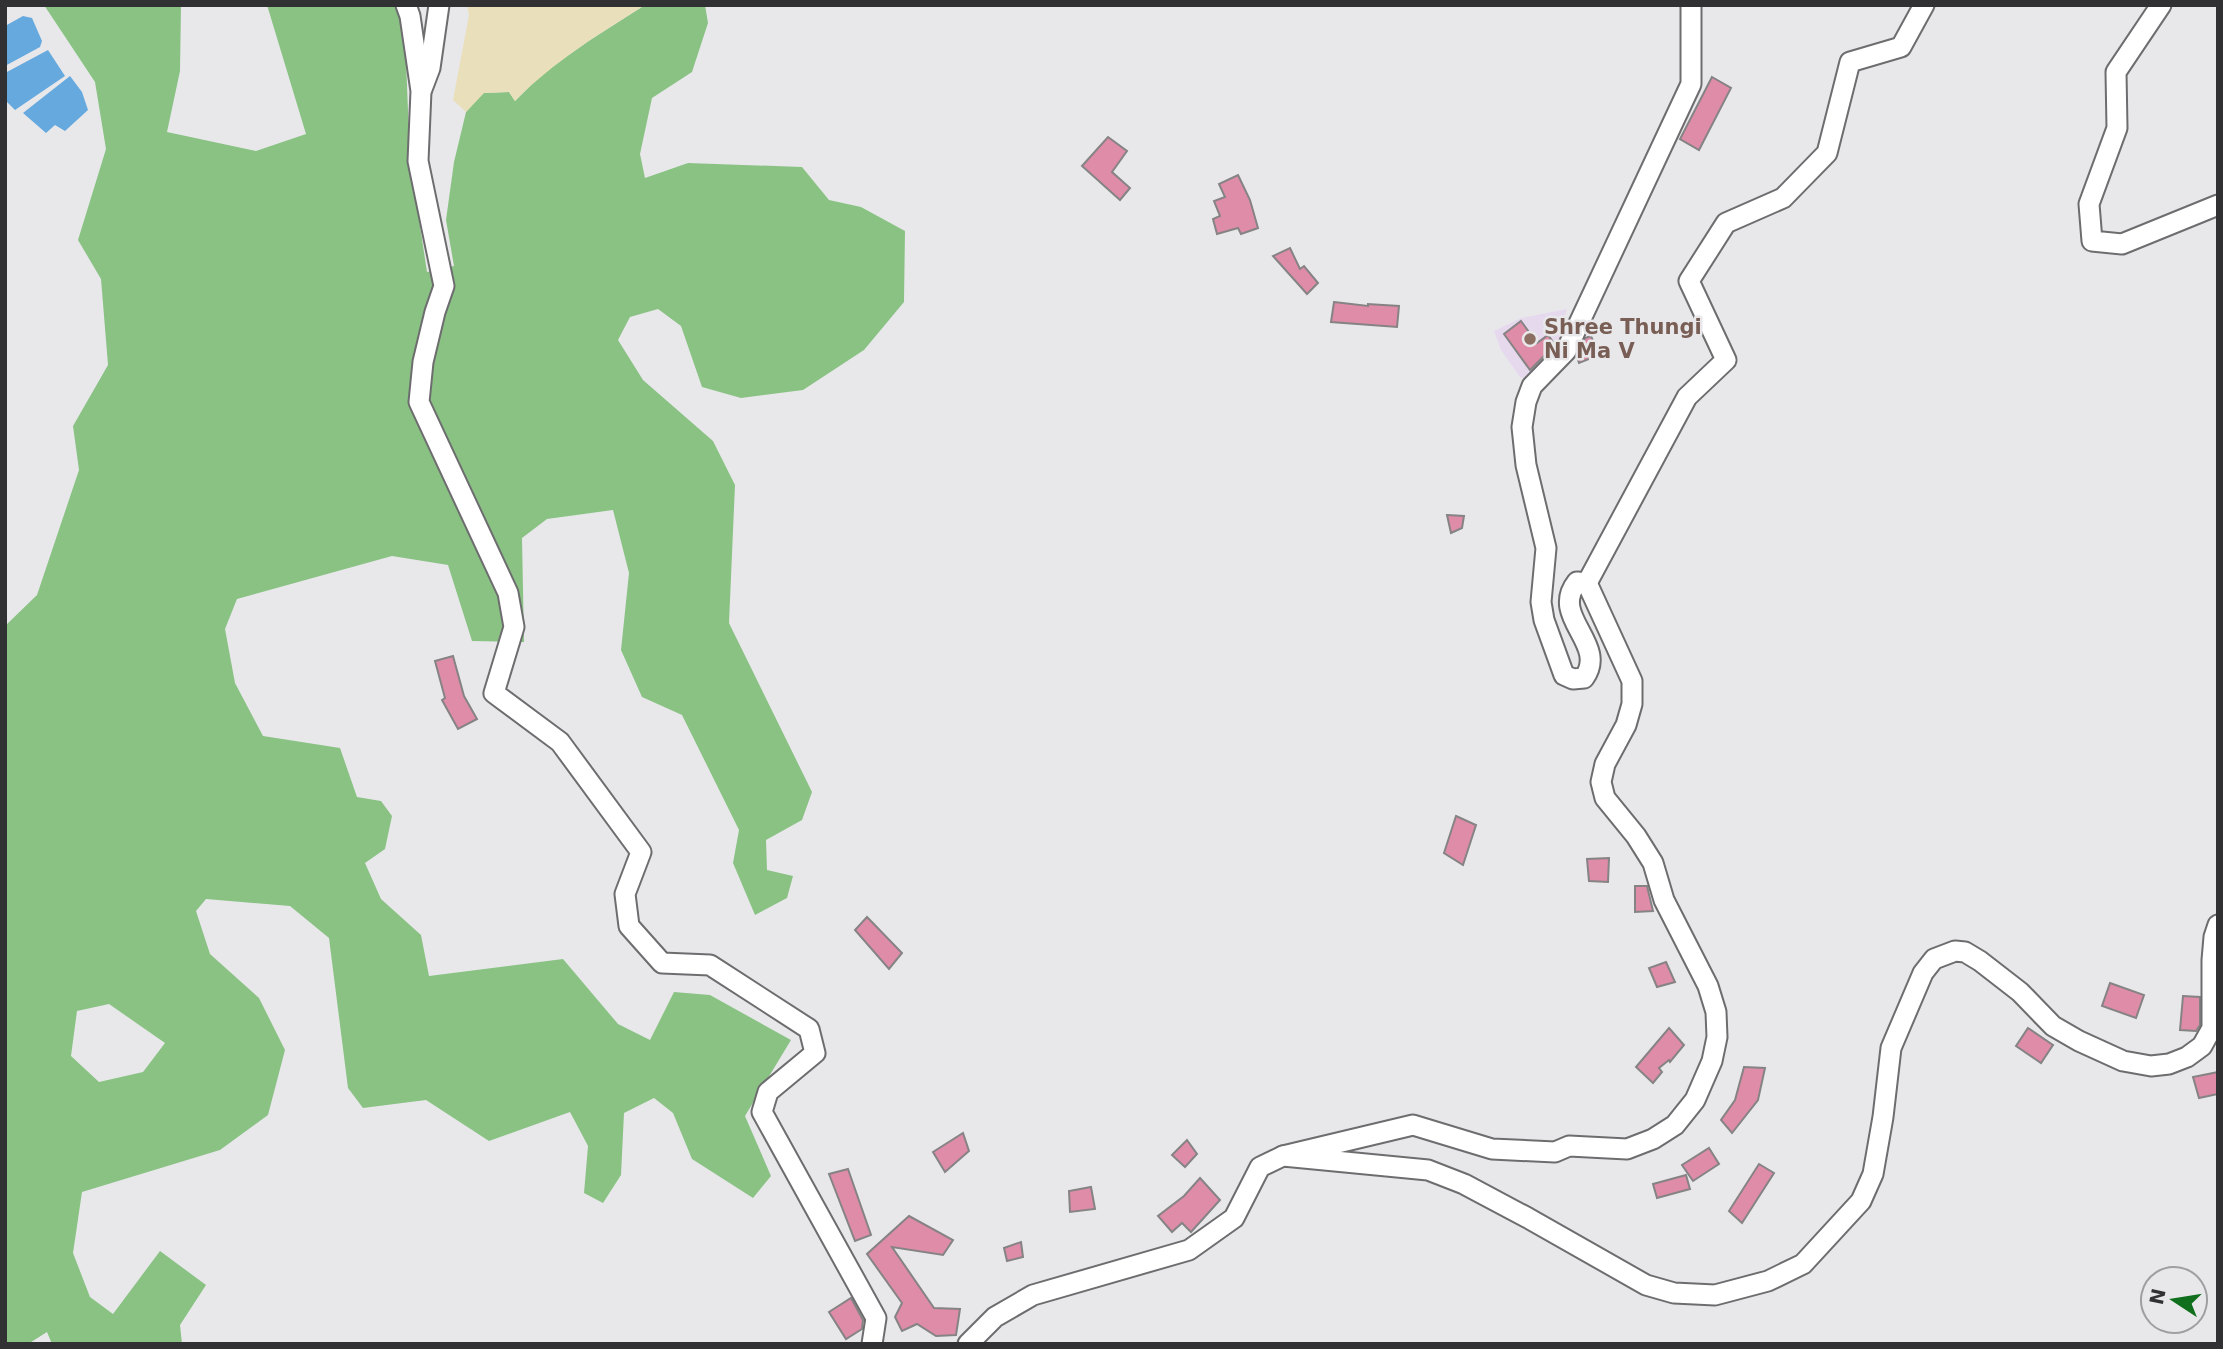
<svg xmlns="http://www.w3.org/2000/svg" width="2223" height="1349" viewBox="0 0 2223 1349" font-family="'DejaVu Sans',sans-serif">
  <style>
    .education { fill: #e6d9ee }
    .forest { fill: #8ac284; fill-rule: evenodd }
    .sand { fill: #e9dfba }
    .water { fill: #66a9de }
    .building { fill: #de8ca7; stroke: #868384; stroke-width: 2 }
    .lines { fill: none; stroke-linecap: round; stroke-linejoin: round }
    .minor-casing { stroke: #6d6d6f; stroke-width: 23 }
    .minor { stroke: #fff; stroke-width: 19 }
    .education-dot { fill: #8d6e63; stroke: #e8e8eb; stroke-width: 2.5 }
    .labels { text-anchor: middle; dominant-baseline: central; stroke-width: 5; stroke-linejoin: round; paint-order: stroke }
    .education-label { font-size: 21px; font-weight: bold; fill: #785e54; stroke: #e8e8eb; text-anchor: start }
  </style>
  <rect width="100%" height="100%" fill="#e8e8eb"/>
  <polygon class="education" points="1567,309 1560,333 1566,346 1531,380 1520,377 1501,350 1494,331 1521,318"/>
  <path class="forest" d="M44,5H181L180,71L167,132L256,151L306,134L267,5H396L405,36L410,160L427,272L454,266L446,220L454,162L466,112L483,93L509,92L515,101L541,75L587,42L645,5H705L708,23L692,72L652,98L640,154L645,178L688,163L802,167L829,200L861,207L905,231L904,302L864,350L803,390L741,398L702,387L681,326L658,309L630,317L618,340L643,380L713,441L735,485L729,623L812,792L802,820L766,840L767,870L793,876L787,898L755,915L733,863L739,830L682,715L642,697L621,650L629,573L613,510L547,519L522,538L524,642L472,641L448,565L392,556L237,599L225,629L235,683L263,736L340,748L357,797L381,801L392,816L385,849L365,863L381,899L421,935L429,976L563,959L618,1024L650,1040L674,992L710,995L791,1040L745,1116L771,1176L753,1198L692,1159L673,1113L654,1098L624,1113L621,1175L603,1203L584,1193L588,1146L570,1112L489,1141L426,1100L363,1108L348,1088L329,938L290,906L206,899L196,911L210,954L259,998L285,1050L268,1115L220,1150L82,1192L73,1253L90,1297L113,1314L160,1251L206,1285L180,1325L182,1344H52L47,1332L28,1344H5V626L37,595L79,470L73,426L108,365L101,279L78,240L106,149L95,82ZM109,1004L165,1043L143,1072L99,1082L71,1056L77,1011Z"/>
  <path class="sand" d="M467,5H645C599,34 553,62 515,101L509,92L484,93L466,112L453,100L469,15Z"/>
  <g class="water">
    <polygon points="23,16 32,18 42,41 40,47 5,66 5,26"/>
    <polygon points="48,50 65,76 15,110 5,100 5,73"/>
    <polygon points="70,76 82,92 88,110 65,131 55,125 46,133 23,113"/>
  </g>
  <g class="building">
    <polygon points="1712,77 1731,88 1699,150 1680,139"/>
    <polygon points="1108,137 1127,151 1112,172 1130,188 1120,200 1082,166"/>
    <polygon points="1238,175 1250,200 1258,228 1241,234 1238,228 1217,234 1213,219 1220,216 1214,201 1225,197 1219,184"/>
    <polygon points="1290,248 1300,269 1304,266 1318,283 1307,294 1273,256"/>
    <polygon points="1334,302 1368,306 1368,304 1399,306 1397,327 1331,322"/>
    <polygon points="1521,321 1537,343 1548,335 1555,345 1530,370 1504,334"/>
    <polygon points="1591,336 1599,355 1579,363 1577,357 1585,338"/>
    <polygon points="1447,515 1464,516 1462,528 1451,533"/>
    <polygon points="453,656 464,696 477,719 458,729 442,700 445,698 435,661"/>
    <polygon points="1456,816 1476,825 1463,865 1444,853"/>
    <polygon points="1609,858 1608,882 1589,881 1587,859"/>
    <polygon points="1635,886 1647,886 1653,911 1635,912"/>
    <polygon points="867,917 902,953 889,969 855,930"/>
    <polygon points="1666,962 1675,982 1657,987 1649,968"/>
    <polygon points="2110,983 2144,995 2136,1018 2102,1006"/>
    <polygon points="2183,996 2200,997 2200,1025 2196,1031 2180,1030"/>
    <polygon points="1669,1028 1684,1045 1670,1062 1669,1060 1659,1068 1662,1072 1653,1083 1636,1067"/>
    <polygon points="2028,1028 2053,1045 2041,1063 2016,1046"/>
    <polygon points="1744,1067 1765,1068 1758,1100 1732,1133 1721,1120 1735,1100"/>
    <polygon points="2218,1072 2218,1094 2199,1098 2193,1077"/>
    <polygon points="963,1133 969,1151 945,1172 933,1152"/>
    <polygon points="1187,1140 1197,1154 1185,1167 1172,1155"/>
    <polygon points="1709,1148 1719,1164 1693,1181 1682,1165"/>
    <polygon points="1759,1164 1774,1173 1742,1223 1729,1211"/>
    <polygon points="848,1169 871,1235 855,1241 829,1174"/>
    <polygon points="1686,1175 1690,1189 1657,1198 1653,1184"/>
    <polygon points="1200,1178 1220,1200 1191,1232 1182,1223 1172,1232 1158,1216 1184,1196"/>
    <polygon points="1091,1187 1095,1209 1070,1212 1069,1191"/>
    <polygon points="909,1216 953,1240 943,1255 892,1247 934,1308 960,1309 956,1335 936,1336 917,1324 902,1331 895,1317 902,1303 867,1254"/>
    <polygon points="1021,1242 1023,1257 1007,1261 1004,1248"/>
    <polygon points="851,1298 863,1320 862,1329 846,1339 829,1312"/>
  </g>
  <g class="lines">
    <defs>
      <g id="minor">
        <polyline points="406,5 410,16 421,91 418,161 444,286 435,312 423,362 419,402 508,593 514,627 494,693 560,742 641,852 625,894 629,926 662,963 710,965 809,1029 815,1053 768,1092 762,1112 876,1318 872,1344"/>
        <polyline points="2161,5 2116,72 2117,128 2089,204 2092,241 2122,244 2218,205"/>
        <polyline points="422,89 430,68 439,5"/>
        <polyline points="1587,583 1687,397 1726,360 1689,281 1726,223 1783,198 1827,153 1850,62 1901,47 1924,5"/>
        <path d="M1283,1156L1413,1125L1492,1149L1555,1152L1569,1146L1627,1149L1653,1139L1675,1125L1695,1100L1712,1061L1717,1037L1716,1012L1708,986L1664,900L1653,863L1636,836L1605,798L1601,782L1605,764L1626,725L1632,704V681L1587,583L1577,582C1549,617 1609,644 1584,678L1573,679L1564,675L1544,620L1541,602L1546,548L1526,465L1522,427L1526,402L1532,386L1566,351L1691,84V5"/>
        <polyline points="968,1344 995,1317 1033,1295 1189,1250 1234,1218 1260,1167 1283,1156 1428,1170 1464,1184 1528,1218 1646,1285 1674,1293 1715,1295 1768,1281 1803,1264 1861,1201 1873,1174 1883,1117 1891,1048 1923,973 1934,959 1955,951 1965,952 1980,961 2020,992 2053,1026 2079,1041 2123,1061 2151,1066 2169,1064 2187,1057 2202,1046 2212,1028 2212,960 2214,937 2218,925"/>
      </g>
    </defs>
    <use href="#minor" class="minor-casing"/>
    <use href="#minor" class="minor"/>
  </g>
  <circle class="education-dot" cx="1530" cy="339" r="7"/>
  <g class="labels">
    <g class="education-label">
      <text x="1544" y="327">Shree Thungi<tspan x="1544" dy="24">Ni Ma V</tspan></text>
    </g>
  </g>
  <rect width="2223" height="1349" fill="none" stroke="#313133" stroke-width="14"/>
  <g transform="translate(2174 1300) rotate(282)"><circle r="33" fill="#e8e8eb" stroke="#9f9fa1" stroke-width="2"/>
  <path d="M0-5L12 26L0 18L-12 26Z" fill="#0f6f1c"/>
  <text y="-10" font-size="19" font-weight="bold" text-anchor="middle" fill="#313133">N</text>
  </g>
</svg>
